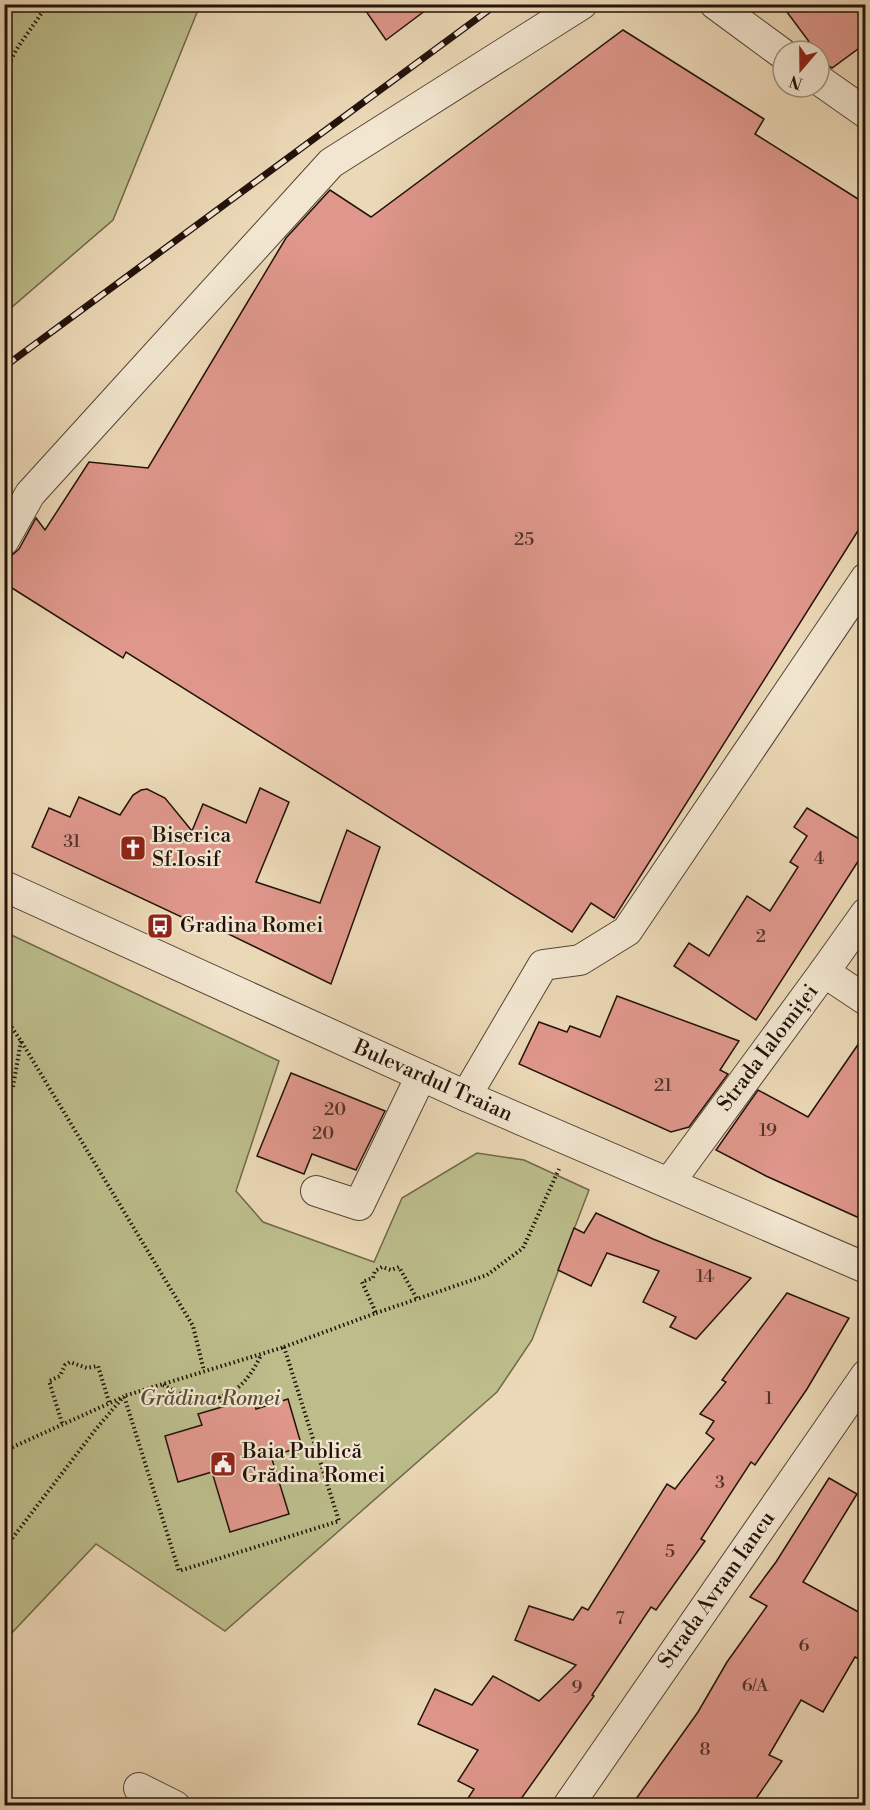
<svg xmlns="http://www.w3.org/2000/svg" width="870" height="1810" viewBox="0 0 870 1810" font-family="'Libre Bodoni',serif">
  <style>
    .green { fill: #bcbd8b; stroke: #70684b; stroke-width: 1.5 }
    .building { fill: #df978b; stroke: #23120b; stroke-width: 1.5 }
    .lines { fill: none; stroke-linecap: round; stroke-linejoin: round }
    .minor-casing { stroke: #554436; stroke-width: 32 }
    .path { stroke: #23120b; stroke-width: 4; stroke-dasharray: 1.5 3; stroke-linecap: butt }
    .minor { stroke: #f2e6d0; stroke-width: 30 }
    .rail-casing { stroke: #23120b; stroke-width: 7 }
    .rail { stroke: #f2e6d0; stroke-width: 4.5; stroke-dasharray: 14; stroke-linecap: butt }
    .labels { text-anchor: middle; dominant-baseline: central; stroke-width: 4.5; stroke-linejoin: round; paint-order: stroke }
    .number-label { font-size: 18px; fill: #52332b }
    .poi-label { font-size: 21px; fill: #23120b; stroke: #f2e6d0; text-anchor: start }
    .street-label { font-size: 21px; fill: #23120b; stroke: #f2e6d0 }
    .park-label { font-size: 21px; font-style: italic; fill: #594e38; stroke: #f2e6d0 }
  </style>
  <rect width="100%" height="100%" fill="#ebd8b6"/>
  <filter id="stains"><feTurbulence type="fractalNoise" baseFrequency=".00333" numOctaves="4"/><feColorMatrix values="0 0 0 0 .2 0 0 0 0 .09 0 0 0 0 .02 0 0 0 .5 -.17"/></filter>
  <radialGradient id="worn" r=".72"><stop offset=".6" stop-color="#630" stop-opacity="0"/><stop offset="1" stop-color="#630" stop-opacity=".3"/></radialGradient>
  <g class="green">
    <polygon points="5,4 200,5 113,220 5,313"/>
    <polygon points="5,932 279,1061 236,1191 263,1222 374,1262 402,1198 477,1153 524,1160 589,1190 532,1340 497,1392 225,1631 96,1544 5,1640"/>
  </g>
  <g class="building">
    <polygon points="361,4 434,4 386,40"/>
    <polygon points="781,4 866,4 866,43 832,68 827,65 819,55 819,51 816,51"/>
    <polygon points="623,30 764,119 755,134 866,204 866,518 614,918 591,903 572,932 126,652 123,658 4,583 4,557 12,555 19,549 36,518 45,530 89,462 148,468 286,238 330,190 371,217"/>
    <polygon points="260,788 289,802 256,882 320,903 347,830 380,847 331,984 206,923 205,928 32,847 49,808 70,817 79,797 120,815 133,795 141,790 147,789 165,798 192,831 203,804 246,823"/>
    <polygon points="807,808 866,843 866,849 756,1020 674,966 689,943 709,956 747,896 770,911 798,867 790,862 807,836 794,827"/>
    <polygon points="617,996 739,1041 720,1070 728,1074 689,1127 671,1132 519,1064 539,1022 567,1032 570,1026 600,1037"/>
    <polygon points="866,1033 866,1221 766,1176 716,1150 758,1090 808,1117"/>
    <polygon points="291,1073 385,1111 356,1170 312,1154 304,1174 257,1156"/>
    <polygon points="596,1213 653,1239 751,1278 696,1339 670,1327 676,1317 643,1302 659,1271 607,1253 591,1286 558,1270 574,1228 584,1233"/>
    <polygon points="787,1293 849,1318 807,1389 755,1465 751,1462 701,1539 705,1541 656,1610 651,1607 592,1695 594,1696 516,1806 463,1806 474,1789 458,1781 478,1750 418,1724 435,1689 472,1705 493,1676 539,1701 576,1665 515,1640 529,1606 573,1620 582,1607 588,1610 667,1484 675,1489 714,1439 706,1433 714,1421 700,1414 726,1382 722,1380"/>
    <polygon points="253,1398 256,1409 288,1399 302,1447 271,1456 289,1514 230,1532 212,1472 178,1482 165,1436 202,1425 198,1414"/>
    <polygon points="829,1478 857,1494 803,1582 866,1616 866,1662 855,1657 823,1712 801,1700 769,1755 782,1761 751,1806 631,1806 698,1712 727,1662 767,1606 750,1597 776,1562"/>
  </g>
  <g class="lines">
    <defs>
      <g id="minor">
        <polyline points="715,4 783,54"/>
        <polyline points="819,80 866,113"/>
        <polyline points="4,540 30,494 331,163 582,4"/>
        <polyline points="4,886 466,1096 866,1268"/>
        <polyline points="824,972 866,1000"/>
        <polyline points="466,1096 543,965 580,960 627,931 866,578"/>
        <polyline points="669,1183 824,972 866,913"/>
        <polyline points="316,1191 359,1205 421,1076"/>
        <polyline points="139,1788 175,1806"/>
        <polyline points="568,1806 866,1375"/>
      </g>
    </defs>
    <use href="#minor" class="minor-casing"/>
    <g class="path">
      <polyline points="4,72 18,47 48,4"/>
      <polyline points="4,265 7,268"/>
      <polyline points="4,1016 21,1041 193,1326 204,1371"/>
      <polyline points="4,1097 13,1087 21,1041"/>
      <polyline points="376,1313 417,1299"/>
      <polygon points="284,1347 339,1521 179,1571 124,1396"/>
      <polyline points="284,1347 376,1313 362,1282 373,1278 375,1271 382,1267 391,1270 399,1267 417,1299 487,1275 523,1248 559,1169"/>
      <path d="M163,1385C173,1390 187,1398 199,1399C231,1402 249,1381 261,1355"/>
      <polyline points="219,1397 223,1407"/>
      <polyline points="62,1423 49,1381 60,1376 65,1365 70,1362 87,1368 98,1366 109,1402"/>
      <polyline points="4,1451 121,1398"/>
      <polyline points="4,1549 96,1429 124,1396"/>
    </g>
    <use href="#minor" class="minor"/>
    <defs>
      <polyline id="rail" points="4,367 497,4"/>
    </defs>
    <use href="#rail" class="rail-casing"/>
    <use href="#rail" class="rail"/>
  </g>
  <defs>
    <symbol id="church-square" viewBox="-11 -11 22 22"><rect x="-9" y="-9" width="18" height="18" rx="4" fill="#8f2418" stroke="#f2e6d0"/><path d="M-1.2-6h2.4v3.5h3.3v2.4h-3.3V6h-2.4V-.1h-3.3v-2.4h3.3Z" fill="#fff"/></symbol>
    <symbol id="bus-square" viewBox="-11 -11 22 22"><rect x="-9" y="-9" width="18" height="18" rx="4" fill="#8f2418" stroke="#f2e6d0"/><path d="M-5-6H5V4H4V6H2V4H-2V6H-4V4H-5ZM-3.5-4V0h7V-4ZM-3.5 1.2v1.5H-2V1.2ZM2 1.2v1.5H3.5V1.2Z" fill="#fff"/></symbol>
    <symbol id="civic-square" viewBox="-11 -11 22 22"><rect x="-9" y="-9" width="18" height="18" rx="4" fill="#8f2418" stroke="#f2e6d0"/><path d="M-.6-6.5H3V-4.5H.6V-3L4-1V1h2V6H-6V1h2V-1L-.6-3ZM-1.2 2.5V6h2.4V2.5Z" fill="#fff"/></symbol>
  </defs>
  <g fill-rule="evenodd">
    <use href="#church-square" x="118" y="833" width="30" height="30"/>
    <use href="#bus-square" x="145" y="911" width="30" height="30"/>
    <use href="#civic-square" x="208" y="1449" width="30" height="30"/>
  </g>
  <g class="labels">
    <g class="number-label">
      <text x="524" y="539">25</text>
      <text x="72" y="841">31</text>
      <text x="819" y="858">4</text>
      <text x="761" y="936">2</text>
      <text x="663" y="1085">21</text>
      <text x="335" y="1109">20</text>
      <text x="768" y="1130">19</text>
      <text x="323" y="1133">20</text>
      <text x="705" y="1276">14</text>
      <text x="769" y="1398">1</text>
      <text x="720" y="1482">3</text>
      <text x="670" y="1551">5</text>
      <text x="620" y="1618">7</text>
      <text x="804" y="1645">6</text>
      <text x="755" y="1685">6/A</text>
      <text x="577" y="1687">9</text>
      <text x="705" y="1749">8</text>
    </g>
    <g class="poi-label">
      <text x="152" y="836">Biserica<tspan x="152" dy="24">Sf.Iosif</tspan></text>
      <text x="180" y="926">Gradina Romei</text>
      <text x="242" y="1452">Baia Publică<tspan x="242" dy="24">Grădina Romei</tspan></text>
    </g>
    <g class="street-label">
      <text transform="translate(768 1048) rotate(-53)">Strada Ialomiței</text>
      <text transform="translate(433 1081) rotate(24)">Bulevardul Traian</text>
      <text transform="translate(717 1590) rotate(-55)">Strada Avram Iancu</text>
    </g>
    <g class="park-label">
      <text x="210" y="1399">Grădina Romei</text>
    </g>
  </g>
  <rect width="870" height="1810" fill="none" stroke="#ebd8b6" stroke-width="24"/>
  <rect x="6" y="6" width="858" height="1798" fill="none" stroke="#23120b" stroke-width="3"/>
  <rect x="12" y="12" width="846" height="1786" fill="none" stroke="#23120b" stroke-width="1.5"/>
  <g transform="translate(801 69) rotate(200)"><circle r="28" fill="#f2e6d0" stroke="#9f9181" stroke-width="1.5"/>
  <path d="M0-4.5L10 22L0 15L-10 22Z" fill="#8f2418"/>
  <text y="-9" font-size="16" font-weight="bold" text-anchor="middle" fill="#23120b">N</text>
  </g>
  <rect width="100%" height="100%" filter="url(#stains)"/>
  <rect width="100%" height="100%" fill="url(#worn)"/>
</svg>
